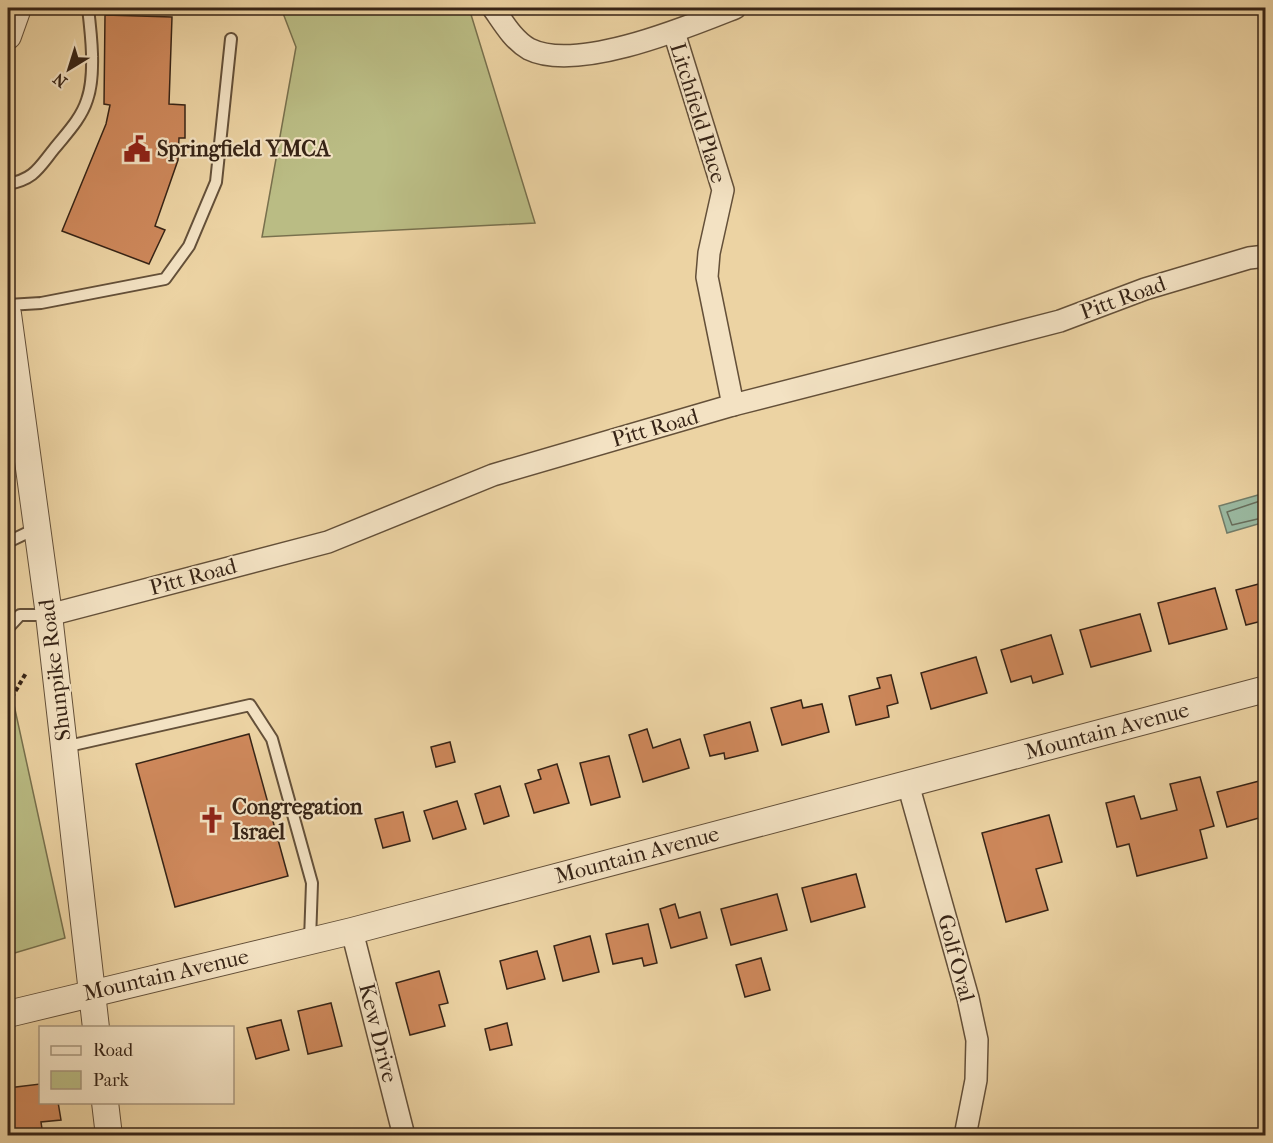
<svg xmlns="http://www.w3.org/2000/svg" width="1273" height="1143" viewBox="0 0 1273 1143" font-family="'IM FELL French Canon',serif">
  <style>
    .green { fill: #babc84; stroke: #78704d; stroke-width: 1.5 }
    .water { fill: #9ab9a1; stroke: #727d69; stroke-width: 1.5 }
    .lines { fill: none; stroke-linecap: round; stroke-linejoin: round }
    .shore { stroke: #686e5c; stroke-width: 1.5 }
    .building { fill: #ce885b; stroke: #372416; stroke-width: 1.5 }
    .service-casing { stroke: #645039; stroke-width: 14 }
    .minor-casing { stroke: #645039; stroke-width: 24 }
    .tertiary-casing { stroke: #645039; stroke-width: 28 }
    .path { stroke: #372416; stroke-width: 4; stroke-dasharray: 4.5 3; stroke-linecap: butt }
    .service { stroke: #f3e2c3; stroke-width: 10 }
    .minor { stroke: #f3e2c3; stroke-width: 21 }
    .tertiary { stroke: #f3e2c3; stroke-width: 26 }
    .labels { text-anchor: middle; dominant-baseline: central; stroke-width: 4.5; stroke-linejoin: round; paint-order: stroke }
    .street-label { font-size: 22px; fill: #372416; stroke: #f3e2c3 }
    .poi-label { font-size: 22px; font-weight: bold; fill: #372416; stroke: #f3e2c3; text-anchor: start }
  </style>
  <rect width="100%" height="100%" fill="#ecd3a3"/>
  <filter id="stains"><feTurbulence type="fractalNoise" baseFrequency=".00333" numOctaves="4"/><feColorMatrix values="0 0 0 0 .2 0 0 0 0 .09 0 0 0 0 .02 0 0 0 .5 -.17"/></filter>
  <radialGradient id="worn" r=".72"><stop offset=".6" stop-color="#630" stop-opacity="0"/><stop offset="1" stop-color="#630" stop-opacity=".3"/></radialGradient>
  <g class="green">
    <polygon points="281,8 469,8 535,223 262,237 296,47"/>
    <polygon points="9,682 65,938 8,955 8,684"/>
  </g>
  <polygon class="water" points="1265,493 1265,522 1227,533 1219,506"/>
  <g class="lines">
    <polyline class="shore" points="1266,499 1227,512 1232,525 1266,517"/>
  </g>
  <g class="building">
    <polygon points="105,15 172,17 169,104 185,105 185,138 179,138 178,160 155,226 165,230 149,264 62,231 106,124 110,105 104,104"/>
    <polygon points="1266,582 1266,620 1246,625 1236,590"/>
    <polygon points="1215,588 1227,629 1169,644 1158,603"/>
    <polygon points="1140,614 1151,651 1091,667 1080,630"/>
    <polygon points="1051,635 1063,674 1033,683 1031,676 1011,682 1001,650"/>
    <polygon points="976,657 987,693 931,709 921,673"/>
    <polygon points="891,675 898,703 887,706 889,717 856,725 849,696 880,688 877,678"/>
    <polygon points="801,700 803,708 822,704 829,732 782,745 771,708"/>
    <polygon points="750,722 758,751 725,759 724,753 710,756 704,735"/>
    <polygon points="647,729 653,748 680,739 689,768 643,782 629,735"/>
    <polygon points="249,734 288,876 175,907 136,764"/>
    <polygon points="450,742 455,762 436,767 431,747"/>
    <polygon points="609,756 620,797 591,805 580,763"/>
    <polygon points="557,764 569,803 534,813 525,784 541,779 538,770"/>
    <polygon points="1200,777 1214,826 1200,830 1207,858 1137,876 1129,844 1117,847 1106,803 1134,796 1141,819 1177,810 1170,784"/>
    <polygon points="1263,780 1266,816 1227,827 1217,792"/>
    <polygon points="500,786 509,816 484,824 475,794"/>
    <polygon points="457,801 466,829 433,839 424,811"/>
    <polygon points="403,812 410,841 383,848 375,819"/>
    <polygon points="1049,815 1062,862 1036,869 1048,910 1006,922 982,833"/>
    <polygon points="856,874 865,907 811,922 802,888"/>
    <polygon points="777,894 787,930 731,945 721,909"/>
    <polygon points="675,904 679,918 700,912 707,938 671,948 660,909"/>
    <polygon points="648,924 657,963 644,966 642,958 613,964 606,934"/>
    <polygon points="590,936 599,972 563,981 554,946"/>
    <polygon points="537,951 545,979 507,989 500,961"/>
    <polygon points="761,958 770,990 745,997 736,965"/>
    <polygon points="439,971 448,1003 439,1005 445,1026 410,1035 396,983"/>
    <polygon points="331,1003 342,1046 308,1054 298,1011"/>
    <polygon points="281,1020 289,1050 256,1059 247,1028"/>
    <polygon points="507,1023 512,1045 490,1050 485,1029"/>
    <polygon points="40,1084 40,1102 58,1102 61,1120 41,1122 43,1136 13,1136 12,1127 8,1128 8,1088"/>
  </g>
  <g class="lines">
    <defs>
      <g id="service">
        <path d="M8,184C34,179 38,169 54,149C66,134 81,119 87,100C96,75 91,33 88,8"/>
        <polyline points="8,305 41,303 165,279 189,246 216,182 231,39"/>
        <polyline points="8,542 37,528"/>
        <polyline points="8,628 20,615 48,615"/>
        <polyline points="64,747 250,705 272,739 312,883 310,940"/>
      </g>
      <g id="minor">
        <path d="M493,8C503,22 513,40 529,49C577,73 687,27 735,8"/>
        <polyline points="674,32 723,190 709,253 707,277 733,405"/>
        <polyline points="49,615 328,542 493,475 733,405 1060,321 1145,289 1249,258 1266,256"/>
        <polyline points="908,784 968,998 977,1040 976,1080 965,1136"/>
        <polyline points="352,931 404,1136"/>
      </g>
      <g id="tertiary">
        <polyline points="8,36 18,8"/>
        <polyline points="8,314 49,615 96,1028"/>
        <polyline points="8,1014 352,931 1266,689"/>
        <polyline points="105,1102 109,1136"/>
      </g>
    </defs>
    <use href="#service" class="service-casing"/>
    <use href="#minor" class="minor-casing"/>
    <use href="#tertiary" class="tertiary-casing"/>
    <polyline class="path" points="8,704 26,673"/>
    <use href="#service" class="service"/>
    <use href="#minor" class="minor"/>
    <use href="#tertiary" class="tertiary"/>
  </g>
  <defs>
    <symbol id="civic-bare" viewBox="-9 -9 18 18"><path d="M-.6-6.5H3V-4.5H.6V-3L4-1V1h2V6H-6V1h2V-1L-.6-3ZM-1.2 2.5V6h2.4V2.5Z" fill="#8f2418" stroke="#f3e2c3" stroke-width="2.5" paint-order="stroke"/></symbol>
    <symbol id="church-bare" viewBox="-9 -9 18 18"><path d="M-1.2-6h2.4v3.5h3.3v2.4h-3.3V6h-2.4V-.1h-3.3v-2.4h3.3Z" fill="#8f2418" stroke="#f3e2c3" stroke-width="2.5" paint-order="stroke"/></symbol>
  </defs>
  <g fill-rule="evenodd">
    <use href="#civic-bare" x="118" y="130" width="38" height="38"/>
    <use href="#church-bare" x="193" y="801" width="38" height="38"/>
  </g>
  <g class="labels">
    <g class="street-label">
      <text transform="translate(698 113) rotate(73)">Litchfield Place</text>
      <text transform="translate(1123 298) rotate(-20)">Pitt Road</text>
      <text transform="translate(655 428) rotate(-16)">Pitt Road</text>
      <text transform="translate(193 577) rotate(-15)">Pitt Road</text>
      <text transform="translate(55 670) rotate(-97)">Shunpike Road</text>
      <text transform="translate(1107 731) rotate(-15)">Mountain Avenue</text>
      <text transform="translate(637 855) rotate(-15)">Mountain Avenue</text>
      <text transform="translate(956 958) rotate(75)">Golf Oval</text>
      <text transform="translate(166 975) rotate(-13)">Mountain Avenue</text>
      <text transform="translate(378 1033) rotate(76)">Kew Drive</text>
    </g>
    <g class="poi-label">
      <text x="157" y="149">Springfield YMCA</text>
      <text x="232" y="807">Congregation<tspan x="232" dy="25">Israel</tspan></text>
    </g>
  </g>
  <rect width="1273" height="1143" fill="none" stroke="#ecd3a3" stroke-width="30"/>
  <rect x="9" y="9" width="1255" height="1125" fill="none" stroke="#372416" stroke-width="3"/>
  <rect x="15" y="15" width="1243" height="1113" fill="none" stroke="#372416" stroke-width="1.5"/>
  <rect x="39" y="1026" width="195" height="78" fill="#f3e2c3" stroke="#a8967e" stroke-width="1.5"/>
  <rect x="51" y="1046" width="30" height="9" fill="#f3e2c3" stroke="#a8967e" stroke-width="1.5"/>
  <text x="93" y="1056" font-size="18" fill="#372416">Road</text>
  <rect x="51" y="1071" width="30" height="18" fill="#babc84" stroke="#a8967e" stroke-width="1.5"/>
  <text x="93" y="1086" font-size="18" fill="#372416">Park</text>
  <g transform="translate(69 69) rotate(218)" stroke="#f3e2c3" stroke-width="4.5" paint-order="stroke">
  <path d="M0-4.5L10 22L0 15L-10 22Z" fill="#372416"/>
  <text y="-9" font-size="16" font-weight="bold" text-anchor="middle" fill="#372416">N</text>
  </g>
  <rect width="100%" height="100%" filter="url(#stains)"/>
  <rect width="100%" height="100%" fill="url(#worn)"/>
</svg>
